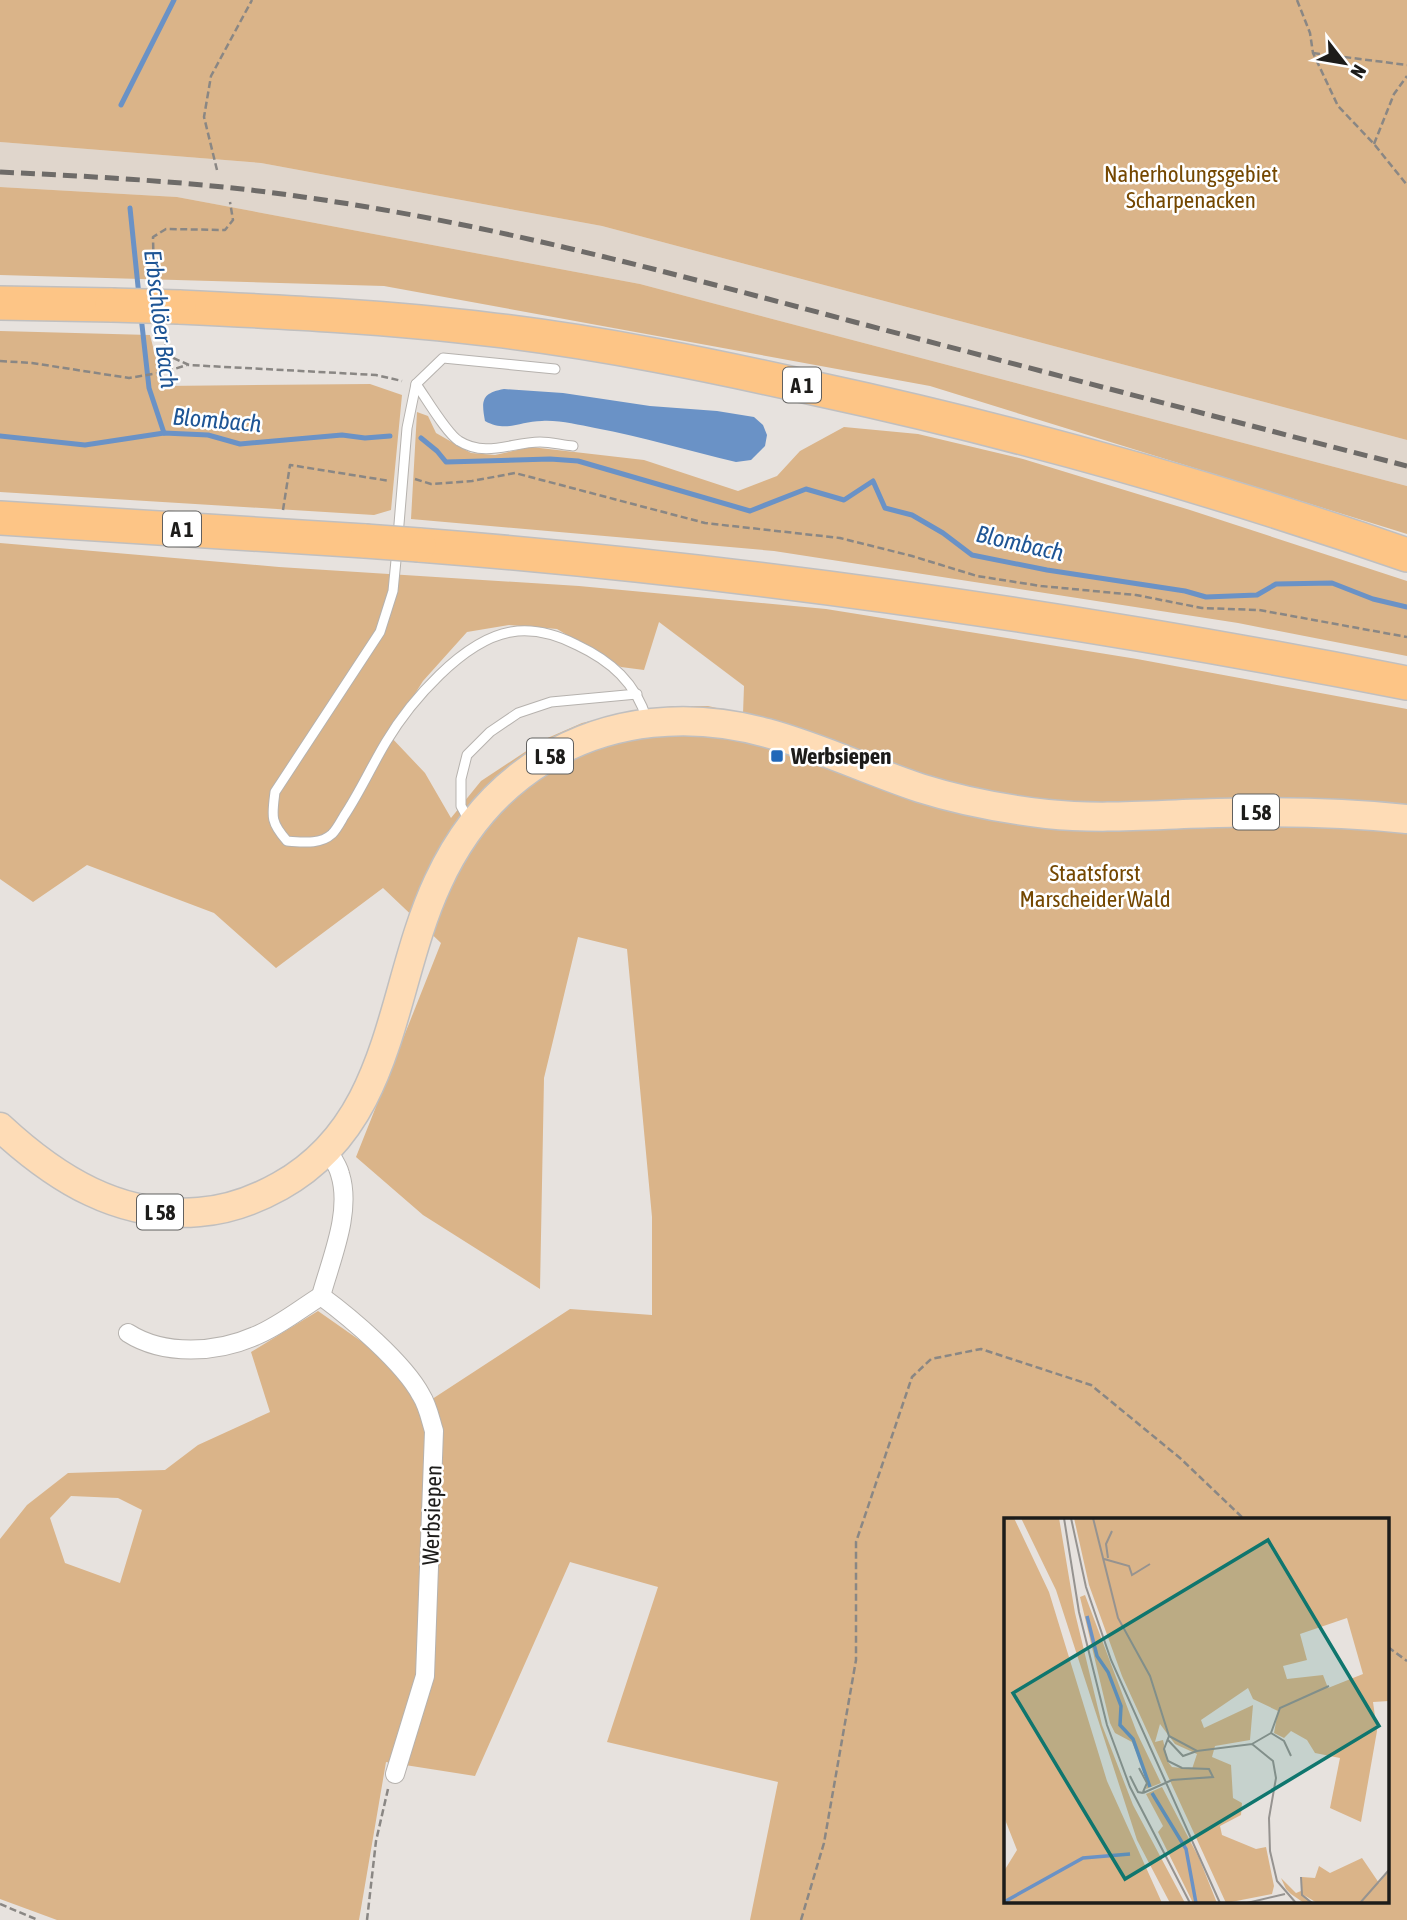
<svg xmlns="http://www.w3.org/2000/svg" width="1407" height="1920" viewBox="0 0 1407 1920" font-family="'Asap Condensed',sans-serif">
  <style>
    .built { fill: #e0d6cc }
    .green { fill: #dab489; fill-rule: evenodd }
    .water { fill: #6a92c6 }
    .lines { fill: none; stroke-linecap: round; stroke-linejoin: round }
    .stream { stroke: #6a92c6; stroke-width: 5 }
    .lane-casing { stroke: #b6b2ae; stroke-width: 11 }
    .street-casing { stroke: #b6b2ae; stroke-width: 20 }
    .primary-casing { stroke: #c0bfbf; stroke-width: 31 }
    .highway-casing { stroke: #c0bfbf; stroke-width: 36 }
    .path { stroke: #8a8784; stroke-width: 2.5; stroke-dasharray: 7 3.5; stroke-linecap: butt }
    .lane { stroke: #fff; stroke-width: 9 }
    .street { stroke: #fff; stroke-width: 18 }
    .primary { stroke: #fedcb6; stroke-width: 28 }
    .highway { stroke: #fdc586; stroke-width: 33 }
    .rail { stroke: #6e6b68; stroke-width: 5; stroke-dasharray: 14 7; stroke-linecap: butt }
    .highway-bridge-casing { stroke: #c0bfbf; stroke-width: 36; stroke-linecap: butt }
    .highway-bridge { stroke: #fdc586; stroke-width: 33 }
    .poi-dot { fill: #2268b8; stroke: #fff; stroke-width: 2.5 }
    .labels { text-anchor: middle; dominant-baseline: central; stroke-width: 5; stroke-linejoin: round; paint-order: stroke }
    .shield { fill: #fff; stroke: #61605f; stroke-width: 2 }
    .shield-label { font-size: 21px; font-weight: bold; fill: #1d1c1a }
    .park-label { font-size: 23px; fill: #744700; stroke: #fff }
    .poi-label { font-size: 23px; font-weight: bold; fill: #1d1c1a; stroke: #fff; text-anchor: start }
    .street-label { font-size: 23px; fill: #1d1c1a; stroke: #fff }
    .water-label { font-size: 24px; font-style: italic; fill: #1e5595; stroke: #fff }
    .inset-river { fill: none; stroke: #6a92c6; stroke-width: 3.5 }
    .inset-road { fill: none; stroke: #969390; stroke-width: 2 }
    .view { fill: #0f766e; fill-opacity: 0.15; stroke: #0f766e; stroke-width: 3.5 }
    .inset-edge { fill: none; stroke: #1d1c1a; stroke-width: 3.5 }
  </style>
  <rect width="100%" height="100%" fill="#e7e2de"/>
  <polygon class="built" points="0,142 261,163 602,226 1407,440 1407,486 640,284 177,197 0,187"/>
  <g class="green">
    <polygon points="0,0 1407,0 1407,440 602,226 261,163 0,142"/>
    <polygon points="0,187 177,197 640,284 1407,486 1407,534 930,386 384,286 0,275"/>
    <polygon points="0,331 150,335 163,386 370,384 402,395 391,510 374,515 0,492"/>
    <polygon points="417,412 428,416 436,433 471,453 495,455 531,447 644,460 738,491 777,476 800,451 844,427 918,434 1023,459 1190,510 1407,581 1407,656 1238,623 774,551 411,519"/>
    <path d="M0,543L279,567L579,586L826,609L1137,659L1407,709V1920H750L778,1782L607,1742L658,1587L570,1562L475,1776L386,1762L359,1920H57L0,1899V1539L27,1505L68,1473L165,1470L198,1445L270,1412L251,1352L318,1311L385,1358L420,1407L570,1309L652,1315V1217L627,949L578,937L544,1078L540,1289L423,1215L356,1157L441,943L383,888L276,968L214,913L87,865L33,902L0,879ZM659,622L744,686L743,714L708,706H673L621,714L582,723L543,740L481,781L451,818L425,773L389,735L423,681L467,632L509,625L557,629L621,667L644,670ZM71,1496L118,1498L142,1510L120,1583L65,1563L50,1518ZM1006,1519H1388V1901H1006Z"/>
  </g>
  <path class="water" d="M504,389L563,393L650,406L717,411L754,417L763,425L767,435L765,446L751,460L736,462C689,451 643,437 595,428C578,425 560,420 542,421C519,421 507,433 485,421C481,400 482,393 504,389Z"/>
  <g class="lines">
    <g class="stream">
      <polyline points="121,105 174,0"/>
      <polyline points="130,208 139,296"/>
      <polyline points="141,316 149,388 164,433"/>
      <polyline points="0,436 85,445 164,433 208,435 240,444 342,435 365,438 390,436"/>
      <polyline points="421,438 437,451 446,462 550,459 578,461 750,511 806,489 844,500 873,481 885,508 912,515 943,533 972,555 1047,570 1185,591 1206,597 1257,595 1276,584 1332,583 1373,599 1407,607"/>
    </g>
    <defs>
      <g id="lane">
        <path d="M416,384C426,398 447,434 459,441C486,458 512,442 540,442C551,442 562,445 573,446"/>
        <polyline points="398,536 407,428 416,384 443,358 555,369"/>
        <path d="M397,550L393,591L380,632L275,792C272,816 270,822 287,841C302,842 320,845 332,834C337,829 341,821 344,816C360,792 371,767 386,742C410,702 463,640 511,632C534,628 557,635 577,645C611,661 636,683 647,720"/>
        <polyline points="470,822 461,806 461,779 467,755 490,732 518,713 551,702 637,694"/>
      </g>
      <g id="street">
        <path d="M321,1296C351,1318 404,1363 421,1395C428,1406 430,1418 434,1431L425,1676L395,1774"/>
        <path d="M321,1296C331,1259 352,1212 340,1174C338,1165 332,1158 327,1150"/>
        <path d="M128,1333C164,1356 217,1353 255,1336C278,1327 300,1309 321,1296"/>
      </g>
      <path id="primary" d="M0,1127C56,1179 120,1219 199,1212C228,1210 255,1200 280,1186C395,1122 389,987 438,882C461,832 496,789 543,760C610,718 692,712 767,733C819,747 869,771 920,788C961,801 1004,809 1047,814C1104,820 1161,814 1218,813C1282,811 1344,812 1407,819"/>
      <g id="highway">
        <polyline points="0,303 112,305"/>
        <path d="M179,307C284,312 389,317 494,330C603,343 710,365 817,389C1017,432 1214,488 1407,555"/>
        <polyline points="0,518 365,541"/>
        <path d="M419,545C750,571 1081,619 1407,683"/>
      </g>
    </defs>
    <use href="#lane" class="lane-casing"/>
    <use href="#street" class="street-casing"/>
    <use href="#primary" class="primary-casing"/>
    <use href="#highway" class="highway-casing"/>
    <g class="path">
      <polyline points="1297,0 1310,33 1313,53 1338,106 1374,144 1407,185"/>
      <polyline points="1313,53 1407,65"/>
      <polyline points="1374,144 1394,94 1407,76"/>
      <polyline points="217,170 204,117 211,76 252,0"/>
      <polyline points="154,281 153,237 166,229 225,230 233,220 230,202"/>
      <polyline points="160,330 171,357 189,365 376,375 402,381"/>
      <polyline points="0,361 32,363 129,378 165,372 187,365"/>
      <polyline points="415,479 431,484 472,481 515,473 705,523 840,538 912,556 977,576 1041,586 1136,595 1202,608 1259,610 1407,637"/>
      <polyline points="283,510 290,465 390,481"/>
      <polyline points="1388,1647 1407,1661"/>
      <polyline points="0,1904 38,1920"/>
      <polyline points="367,1920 376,1841 388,1789"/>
      <polyline points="801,1920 824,1843 856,1660 856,1542 912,1377 931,1359 981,1349 1091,1385 1180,1458 1244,1519"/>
    </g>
    <use href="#lane" class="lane"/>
    <use href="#street" class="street"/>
    <use href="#primary" class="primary"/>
    <use href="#highway" class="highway"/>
    <path class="rail" d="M0,172C101,177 203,182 303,197C488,223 667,272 847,320C1033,369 1220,418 1407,466"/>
    <defs>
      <g id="highway-bridge">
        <polyline points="112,305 179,307"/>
        <polyline points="365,541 419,545"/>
      </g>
    </defs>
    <use href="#highway-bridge" class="highway-bridge-casing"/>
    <use href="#highway-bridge" class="highway-bridge"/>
  </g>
  <rect class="poi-dot" x="770" y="749" width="14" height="14" rx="3.5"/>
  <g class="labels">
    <g class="shield">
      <rect x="783" y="367.5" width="38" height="35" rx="5"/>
      <rect x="163" y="511.5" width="38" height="35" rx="5"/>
      <rect x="527" y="738.5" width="46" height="35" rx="5"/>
      <rect x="1233" y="794.5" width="46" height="35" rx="5"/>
      <rect x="137" y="1194.5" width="46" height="35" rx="5"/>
    </g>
    <g class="shield-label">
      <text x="802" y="385">A 1</text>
      <text x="182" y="529">A 1</text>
      <text x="550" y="756">L 58</text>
      <text x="1256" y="812">L 58</text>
      <text x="160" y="1212">L 58</text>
    </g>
    <g class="park-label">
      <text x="1191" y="174">Naherholungsgebiet<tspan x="1191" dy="26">Scharpenacken</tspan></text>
      <text x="1095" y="873">Staatsforst<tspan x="1095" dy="26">Marscheider Wald</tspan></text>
    </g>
    <g class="poi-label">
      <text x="791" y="756">Werbsiepen</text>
    </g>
    <g class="street-label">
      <text transform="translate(432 1515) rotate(-88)">Werbsiepen</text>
    </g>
    <g class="water-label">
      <text transform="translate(161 319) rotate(83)">Erbschlöer Bach</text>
      <text transform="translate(217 420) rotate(5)">Blombach</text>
      <text transform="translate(1020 543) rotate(13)">Blombach</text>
    </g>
  </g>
  <g transform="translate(1004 1518)">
    <rect width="385" height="385" fill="#e7e2de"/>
    <path d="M0,0H10L45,74L103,263L158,385H0V353L13,332L0,299ZM17,0H55L71,95L98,207L129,287L181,385H166L133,322L52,72ZM70,0H385V183L369,184L373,213L357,304L326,290L336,240L311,235L303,222L287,213L280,220L270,215L274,193L249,181L244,170L197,202L200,210L249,187L246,222L211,228L208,239L227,247L229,280L238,285L237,297L216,308L218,317L252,331L262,329L270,368L268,376L222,385L118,158L85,67ZM343,100L359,156L324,170L319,157L283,161L279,148L303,142L296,116ZM156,206L171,226L193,236L188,251L168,249L164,244L159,222L151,224ZM81,77L133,215L157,265L142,271L144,262L128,224L111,215L106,205L76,79ZM158,269L195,340L213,385H189L154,314L159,308L142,276ZM358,340L375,365L385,353V385H313L300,377L309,385H300L287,376L282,371L277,360L292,375L297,373L298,359L311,360L315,348L326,355Z" fill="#dab489" fill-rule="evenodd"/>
    <path class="inset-river" d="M83,98L93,138L104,154L117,188L116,207L129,221L146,269M148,275L182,331L192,385M0,384L79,340L126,336"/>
    <path class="inset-road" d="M60,0L75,94L103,207L126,269L186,385M67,0L82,69L107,142L216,385M89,0L114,100L146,158L165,218L193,233L248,226L269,243L272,260L265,300L266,333L273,363L292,385M104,40L102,26L108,13M100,41L125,48L128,57L146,46M267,215L276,190L325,168M267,215L280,223L287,238M163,221L179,238L193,233M248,226L267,215M135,250L143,265L139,274M126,258L134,274L139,275M139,275L168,262L209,259L205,251L178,250L164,243L160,231L165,218M297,359L298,377L308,385M243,385L281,376M356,385L385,352"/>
    <path class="view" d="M264,22L375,208L121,361L9,175Z"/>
    <rect width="385" height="385" class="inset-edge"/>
  </g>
  <g transform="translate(1344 63) rotate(121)" stroke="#ffffff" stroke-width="5" paint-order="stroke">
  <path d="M0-5L12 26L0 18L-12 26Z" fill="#1d1c1a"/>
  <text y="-10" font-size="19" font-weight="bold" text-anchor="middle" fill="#1d1c1a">N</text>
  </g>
</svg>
